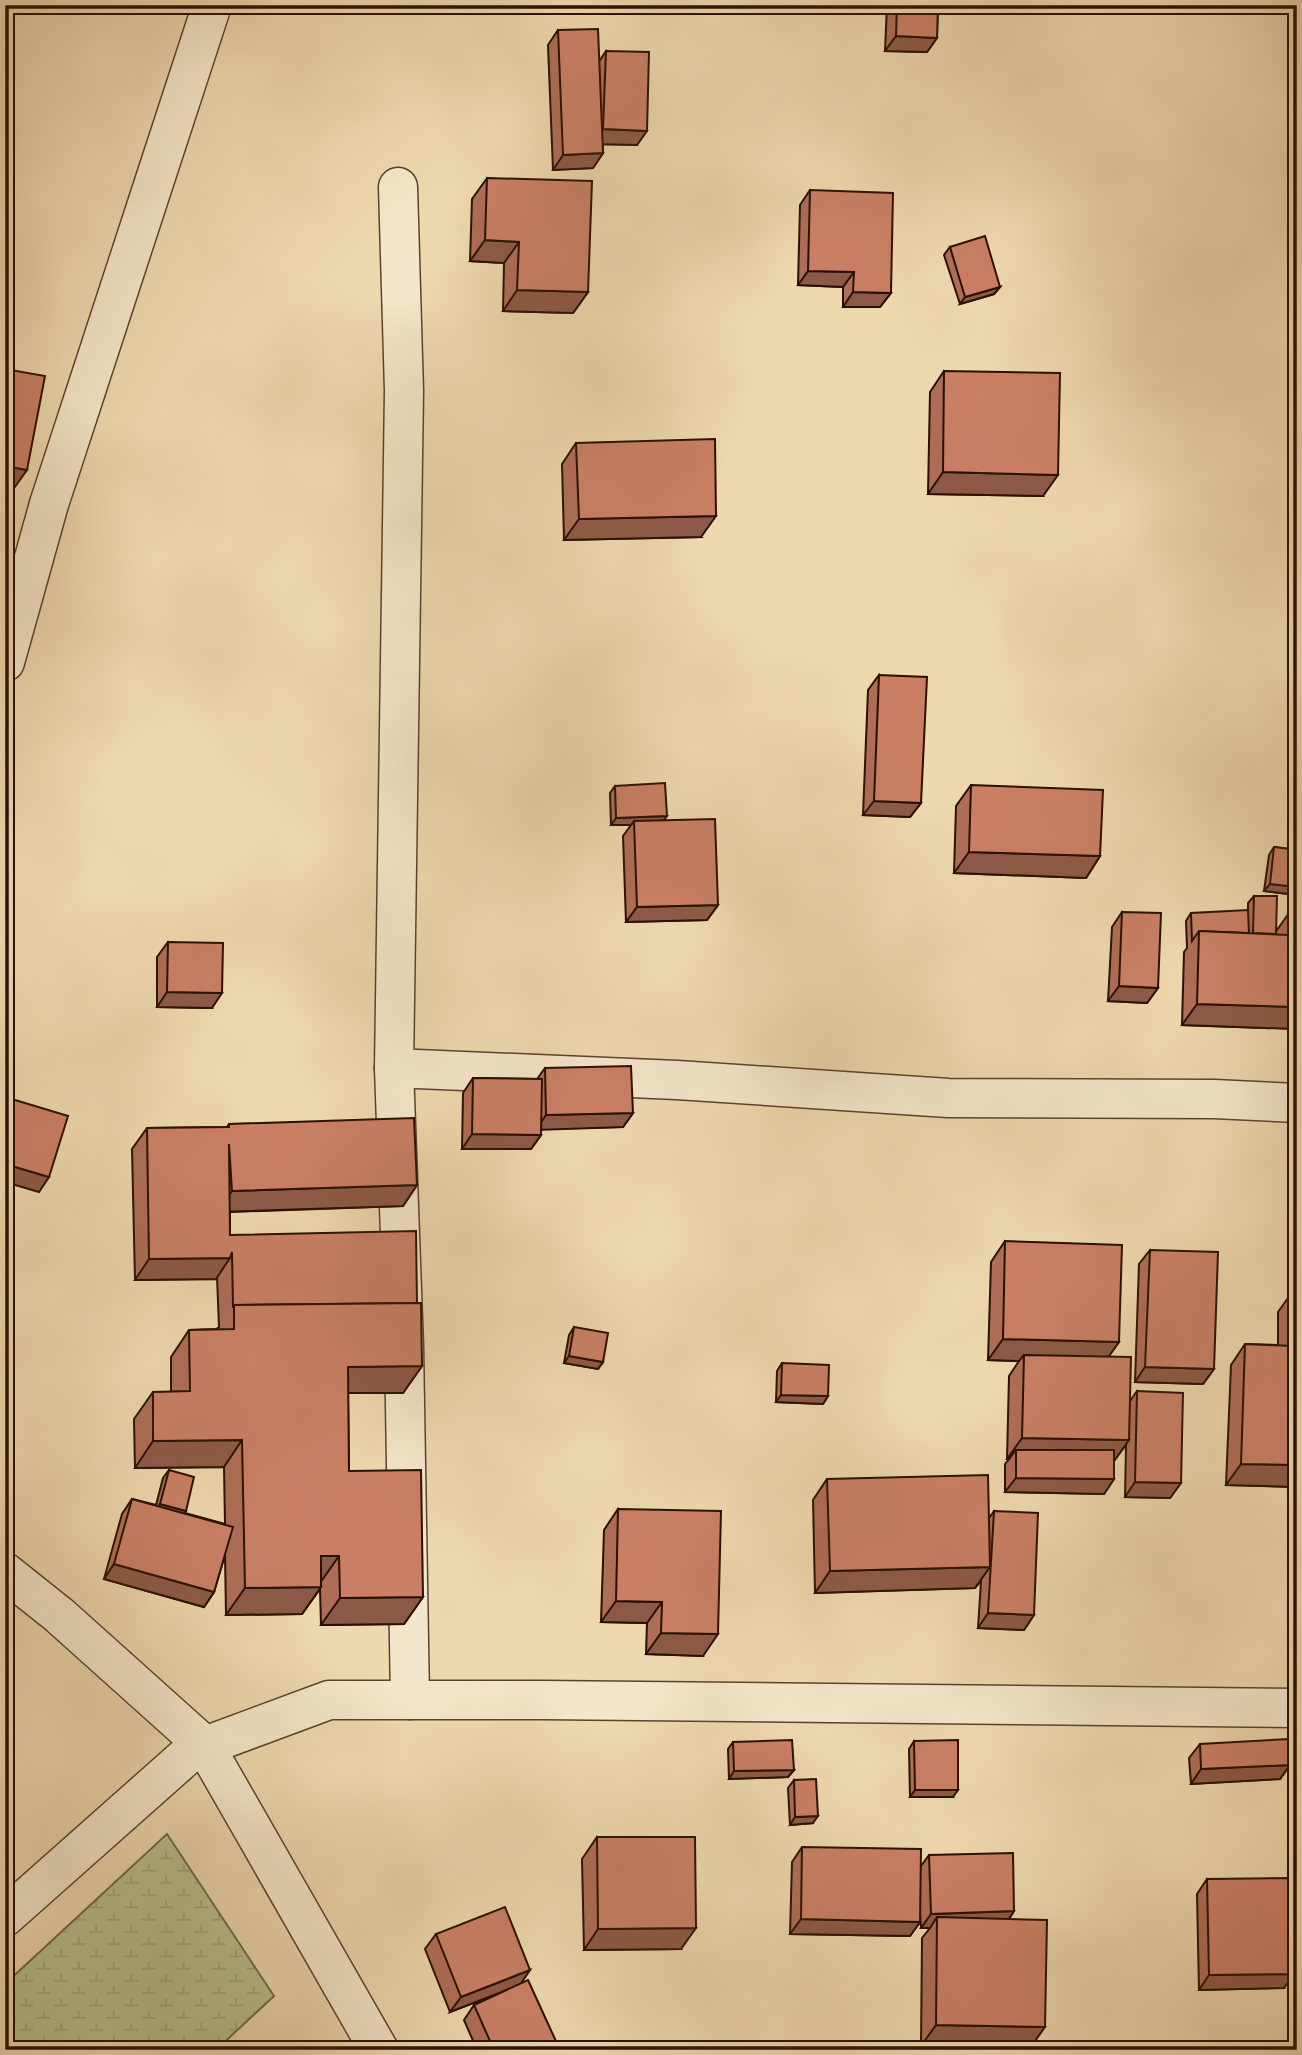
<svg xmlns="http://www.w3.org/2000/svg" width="1302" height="2055" viewBox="0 0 1302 2055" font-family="'Gentium Book Plus',serif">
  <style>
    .wetland { fill: url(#wetland-marsh); stroke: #706848; stroke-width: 2 }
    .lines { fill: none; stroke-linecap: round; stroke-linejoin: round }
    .minor-casing { stroke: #5b422e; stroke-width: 41 }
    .tertiary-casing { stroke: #5b422e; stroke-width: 41 }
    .minor { stroke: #f4e6ca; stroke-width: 38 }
    .tertiary { stroke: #f4e6ca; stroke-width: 38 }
    .wall { fill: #ae6d57; stroke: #2a1004; stroke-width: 2 }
    .shaded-wall { fill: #8d5947; stroke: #2a1004; stroke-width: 2 }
    .building { fill: #ca7f65; stroke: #2a1004; stroke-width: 2 }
  </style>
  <defs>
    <pattern id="wetland-marsh" width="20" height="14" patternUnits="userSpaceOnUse" patternTransform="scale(1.75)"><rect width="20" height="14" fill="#b7bf8b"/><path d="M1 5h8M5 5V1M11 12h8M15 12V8" fill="none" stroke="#9ea376"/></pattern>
  </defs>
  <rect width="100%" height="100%" fill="#eed8ae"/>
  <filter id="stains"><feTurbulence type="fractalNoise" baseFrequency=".00286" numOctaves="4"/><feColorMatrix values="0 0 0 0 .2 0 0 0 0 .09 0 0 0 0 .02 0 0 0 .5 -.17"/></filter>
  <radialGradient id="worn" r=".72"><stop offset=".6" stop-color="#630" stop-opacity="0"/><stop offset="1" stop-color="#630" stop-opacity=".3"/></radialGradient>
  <polygon class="wetland" points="167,1834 274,1996 216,2050 5,2050 5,1984"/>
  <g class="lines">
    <defs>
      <g id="minor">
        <polyline points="398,187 404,391 394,1068 404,1346 410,1700"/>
        <polyline points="5,662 49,504 212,5"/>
        <polyline points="394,1068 677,1080 948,1098 1214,1099 1297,1103"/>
        <polyline points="5,1917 192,1751 205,1746"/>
      </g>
      <g id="tertiary">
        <polyline points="5,1572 59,1615 205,1746 379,2050"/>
        <polyline points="205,1746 329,1700 542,1700 1297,1708"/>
      </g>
    </defs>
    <use href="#minor" class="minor-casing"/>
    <use href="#tertiary" class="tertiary-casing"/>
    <use href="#minor" class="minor"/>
    <use href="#tertiary" class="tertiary"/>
  </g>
  <g class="wall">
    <polygon points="887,5 938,5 937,38 927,52 885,51"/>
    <polygon points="558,30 600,60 606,51 637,145 603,144 603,153 593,168 553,170 548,45"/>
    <polygon points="487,178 588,292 573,313 503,311 504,263 470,261 472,199"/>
    <polygon points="810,190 891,293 880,307 843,307 843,287 798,285 800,205"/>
    <polygon points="950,247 1000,287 994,294 960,304 944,255"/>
    <polygon points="944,371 1043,496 928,494 930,392"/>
    <polygon points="576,443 701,537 564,540 562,464"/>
    <polygon points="879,675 921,803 910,817 863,815 868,690"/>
    <polygon points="971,785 1100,856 1086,878 954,873 956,806"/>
    <polygon points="615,786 664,820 718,905 707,920 626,922 623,836 631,825 611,825 610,793"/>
    <polygon points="1274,847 1297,850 1297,895 1264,891 1269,855"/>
    <polygon points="1254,896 1277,930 1289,913 1297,913 1297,1029 1182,1025 1184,952 1187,948 1186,921 1191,913 1248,918 1248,903"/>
    <polygon points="1122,912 1158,988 1147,1003 1108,1001 1112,927"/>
    <polygon points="168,942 212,1008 157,1007 157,957"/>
    <polygon points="545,1068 633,1113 623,1127 541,1129 541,1135 531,1149 462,1149 463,1093 473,1078 537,1079"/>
    <polygon points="229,1124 417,1185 403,1206 230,1212 230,1235 417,1303 422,1366 403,1393 348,1393 349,1471 423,1597 404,1624 321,1625 320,1589 302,1614 226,1615 225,1555 214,1592 204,1607 104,1579 122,1514 132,1499 156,1505 163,1478 169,1470 185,1513 225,1524 224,1467 135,1468 134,1419 153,1392 171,1392 171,1357 189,1330 216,1329 219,1327 217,1277 216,1279 135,1280 132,1149 147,1128 227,1127"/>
    <polygon points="1005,1241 1119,1342 1109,1356 1130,1401 1137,1391 1181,1483 1170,1498 1125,1497 1126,1445 1114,1461 1114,1479 1104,1494 1005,1492 1005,1464 1009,1459 1007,1459 1009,1376 1019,1361 988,1360 991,1262"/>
    <polygon points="1150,1250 1214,1369 1203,1384 1135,1382 1139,1264"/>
    <polygon points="1293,1291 1297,1487 1226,1485 1231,1365 1245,1344 1278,1345 1278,1312"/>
    <polygon points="574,1327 603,1362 598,1369 564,1363 569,1335"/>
    <polygon points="782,1363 828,1396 823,1404 776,1402 777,1371"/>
    <polygon points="827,1479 989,1518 994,1511 1034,1615 1024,1630 978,1628 981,1581 975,1588 815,1593 813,1500"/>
    <polygon points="618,1509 703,1656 646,1654 647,1623 601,1622 604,1530"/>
    <polygon points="914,1741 953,1797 910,1797 909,1749"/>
    <polygon points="733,1742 794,1770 788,1777 729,1779 728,1749"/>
    <polygon points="1200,1744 1290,1765 1280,1779 1191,1784 1189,1758"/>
    <polygon points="794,1780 813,1823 790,1825 788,1788"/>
    <polygon points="597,1837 681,1949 584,1950 582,1859"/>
    <polygon points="802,1847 921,1866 929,1855 1014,1911 1009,1919 1030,2048 921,2046 922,1938 930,1928 921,1928 920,1913 920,1922 910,1936 790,1934 792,1862"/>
    <polygon points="1207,1879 1284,1988 1199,1990 1197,1894"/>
    <polygon points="436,1934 520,1984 560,2050 477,2050 464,2020 474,2005 514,1987 450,2012 425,1949"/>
  </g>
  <g class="shaded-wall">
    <polygon points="896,36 937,38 927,52 885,51"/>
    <polygon points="603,129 647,131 637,145 593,144"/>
    <polygon points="603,153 593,168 553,170 563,155"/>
    <polygon points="485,240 519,242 504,263 470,261"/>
    <polygon points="808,271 854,272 843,287 798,285"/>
    <polygon points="1000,287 994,294 960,304 965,297"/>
    <polygon points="517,290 588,292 573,313 503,311"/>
    <polygon points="853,292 891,293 880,307 843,307"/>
    <polygon points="5,466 27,470 12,491 5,490"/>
    <polygon points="943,472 1058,475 1043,496 928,494"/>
    <polygon points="716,516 701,537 564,540 579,519"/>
    <polygon points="874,801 921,803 910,817 863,815"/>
    <polygon points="667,816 662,823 634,821 631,825 611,825 616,818"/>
    <polygon points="969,852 1100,856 1086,878 954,873"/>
    <polygon points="1270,884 1297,887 1297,895 1264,891"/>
    <polygon points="718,905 707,920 626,922 637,907"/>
    <polygon points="1119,986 1158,988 1147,1003 1108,1001"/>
    <polygon points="167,992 222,993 212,1008 157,1007"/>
    <polygon points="1197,1004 1297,1007 1297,1029 1182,1025"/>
    <polygon points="633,1113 623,1127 536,1130 546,1115"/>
    <polygon points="472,1134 541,1135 531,1149 462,1149"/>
    <polygon points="5,1164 49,1177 39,1192 5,1182"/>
    <polygon points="417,1185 403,1206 217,1212 232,1191"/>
    <polygon points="230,1258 216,1279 135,1280 149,1259"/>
    <polygon points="1003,1339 1119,1342 1104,1363 1024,1355 1019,1361 988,1360"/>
    <polygon points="569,1356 603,1362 598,1369 564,1363"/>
    <polygon points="422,1366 403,1393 329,1393 348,1367"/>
    <polygon points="1145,1367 1214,1369 1203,1384 1135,1382"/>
    <polygon points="781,1395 828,1396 823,1404 776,1402"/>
    <polygon points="1022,1438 1129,1440 1114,1461 1016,1450 1009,1459 1007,1459"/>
    <polygon points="242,1440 224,1467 135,1468 153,1441"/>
    <polygon points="1241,1464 1297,1465 1297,1487 1226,1485"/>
    <polygon points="1016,1478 1114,1479 1104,1494 1005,1492"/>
    <polygon points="1135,1482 1181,1483 1170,1498 1125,1497"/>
    <polygon points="160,1504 186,1511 181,1519 155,1512"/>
    <polygon points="321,1556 339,1556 320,1583"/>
    <polygon points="114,1564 214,1592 204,1607 104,1579"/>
    <polygon points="990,1567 975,1588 815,1593 830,1571"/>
    <polygon points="321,1587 302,1614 226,1615 245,1588"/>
    <polygon points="423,1597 404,1624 321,1625 340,1598"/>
    <polygon points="616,1601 662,1602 647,1623 601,1622"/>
    <polygon points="988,1613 1034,1615 1024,1630 978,1628"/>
    <polygon points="661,1633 718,1634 703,1656 646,1654"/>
    <polygon points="1290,1765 1280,1779 1191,1784 1201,1769"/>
    <polygon points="794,1770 788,1777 729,1779 734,1771"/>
    <polygon points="915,1790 958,1790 953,1797 910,1797"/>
    <polygon points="818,1816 813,1823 790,1825 795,1817"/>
    <polygon points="1014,1911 1004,1926 937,1917 930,1928 921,1928 931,1914"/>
    <polygon points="801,1919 920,1922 910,1936 790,1934"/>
    <polygon points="696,1928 681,1949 584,1950 598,1929"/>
    <polygon points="530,1970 520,1985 450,2012 461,1997"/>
    <polygon points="1294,1974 1284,1988 1199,1990 1209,1975"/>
    <polygon points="936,2025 1045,2027 1030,2048 921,2046"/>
  </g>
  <g class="building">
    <polygon points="897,5 938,5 937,38 896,36"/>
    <polygon points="598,29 603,153 563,155 558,30"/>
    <polygon points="606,51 649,52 647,131 603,129"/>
    <polygon points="487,178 592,181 588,292 517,290 519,242 485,240"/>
    <polygon points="810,190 893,193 891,293 853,292 854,272 808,271"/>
    <polygon points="985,236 1000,287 965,297 950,247"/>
    <polygon points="5,369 45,376 27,470 5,466"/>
    <polygon points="944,371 1060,373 1058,475 943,472"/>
    <polygon points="715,439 716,516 579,519 576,443"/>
    <polygon points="879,675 927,677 921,803 874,801"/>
    <polygon points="665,783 667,816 616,818 615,786"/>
    <polygon points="971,785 1103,790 1100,856 969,852"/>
    <polygon points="715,819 718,905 637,907 634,821"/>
    <polygon points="1274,847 1297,850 1297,887 1270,884"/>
    <polygon points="1254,896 1277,896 1276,934 1253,933"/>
    <polygon points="1248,910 1249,933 1199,931 1192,941 1191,913"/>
    <polygon points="1122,912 1161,913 1158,988 1119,986"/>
    <polygon points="1289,913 1297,913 1297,1007 1197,1004 1199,931 1288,935"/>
    <polygon points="168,942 223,943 222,993 167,992"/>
    <polygon points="631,1066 633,1113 546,1115 545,1068"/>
    <polygon points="473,1078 542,1079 541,1135 472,1134"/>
    <polygon points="5,1097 68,1116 49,1177 5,1164"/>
    <polygon points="414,1118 417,1185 232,1191 229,1144 230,1235 416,1231 417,1303 234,1305 233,1306 232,1252 230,1258 149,1259 147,1128 229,1127 229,1124"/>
    <polygon points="1005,1241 1122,1245 1119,1342 1003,1339"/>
    <polygon points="1150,1250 1218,1252 1214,1369 1145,1367"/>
    <polygon points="1293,1291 1297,1291 1297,1465 1241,1464 1245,1344 1292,1346"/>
    <polygon points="421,1303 422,1366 348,1367 349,1471 421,1470 423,1597 340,1598 339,1556 321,1556 321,1587 245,1588 242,1440 153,1441 153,1392 190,1391 189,1330 234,1329 234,1305"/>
    <polygon points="574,1327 608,1333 603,1362 569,1356"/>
    <polygon points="1024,1355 1131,1357 1129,1440 1022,1438"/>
    <polygon points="782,1363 829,1365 828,1396 781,1395"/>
    <polygon points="1137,1391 1183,1393 1181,1483 1135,1482"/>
    <polygon points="1016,1450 1114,1450 1114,1479 1016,1478"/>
    <polygon points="169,1470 194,1477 186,1511 160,1504"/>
    <polygon points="988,1475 990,1567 830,1571 827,1479"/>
    <polygon points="132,1499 233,1527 214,1592 114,1564"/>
    <polygon points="618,1509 721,1511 718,1634 661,1633 662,1602 616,1601"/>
    <polygon points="994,1511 1038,1513 1034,1615 988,1613"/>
    <polygon points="1289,1739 1290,1765 1201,1769 1200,1744"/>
    <polygon points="792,1740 794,1770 734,1771 733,1742"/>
    <polygon points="958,1740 958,1790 915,1790 914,1741"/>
    <polygon points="816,1779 818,1816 795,1817 794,1780"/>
    <polygon points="597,1837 695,1837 696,1928 598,1929"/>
    <polygon points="802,1847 921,1849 920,1922 801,1919"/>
    <polygon points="1013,1853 1014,1911 931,1914 929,1855"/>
    <polygon points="1292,1878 1294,1974 1209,1975 1207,1879"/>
    <polygon points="505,1907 530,1970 461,1997 436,1934"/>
    <polygon points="937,1917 1047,1920 1045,2027 936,2025"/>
    <polygon points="528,1980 560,2050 494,2050 474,2005"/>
  </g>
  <rect width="1302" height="2055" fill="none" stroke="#eed8ae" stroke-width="28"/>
  <rect x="7" y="7" width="1288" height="2041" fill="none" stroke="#2a1004" stroke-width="3.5"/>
  <rect x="14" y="14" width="1274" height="2027" fill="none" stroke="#2a1004" stroke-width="2"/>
  <rect width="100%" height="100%" filter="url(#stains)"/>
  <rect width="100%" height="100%" fill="url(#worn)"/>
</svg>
